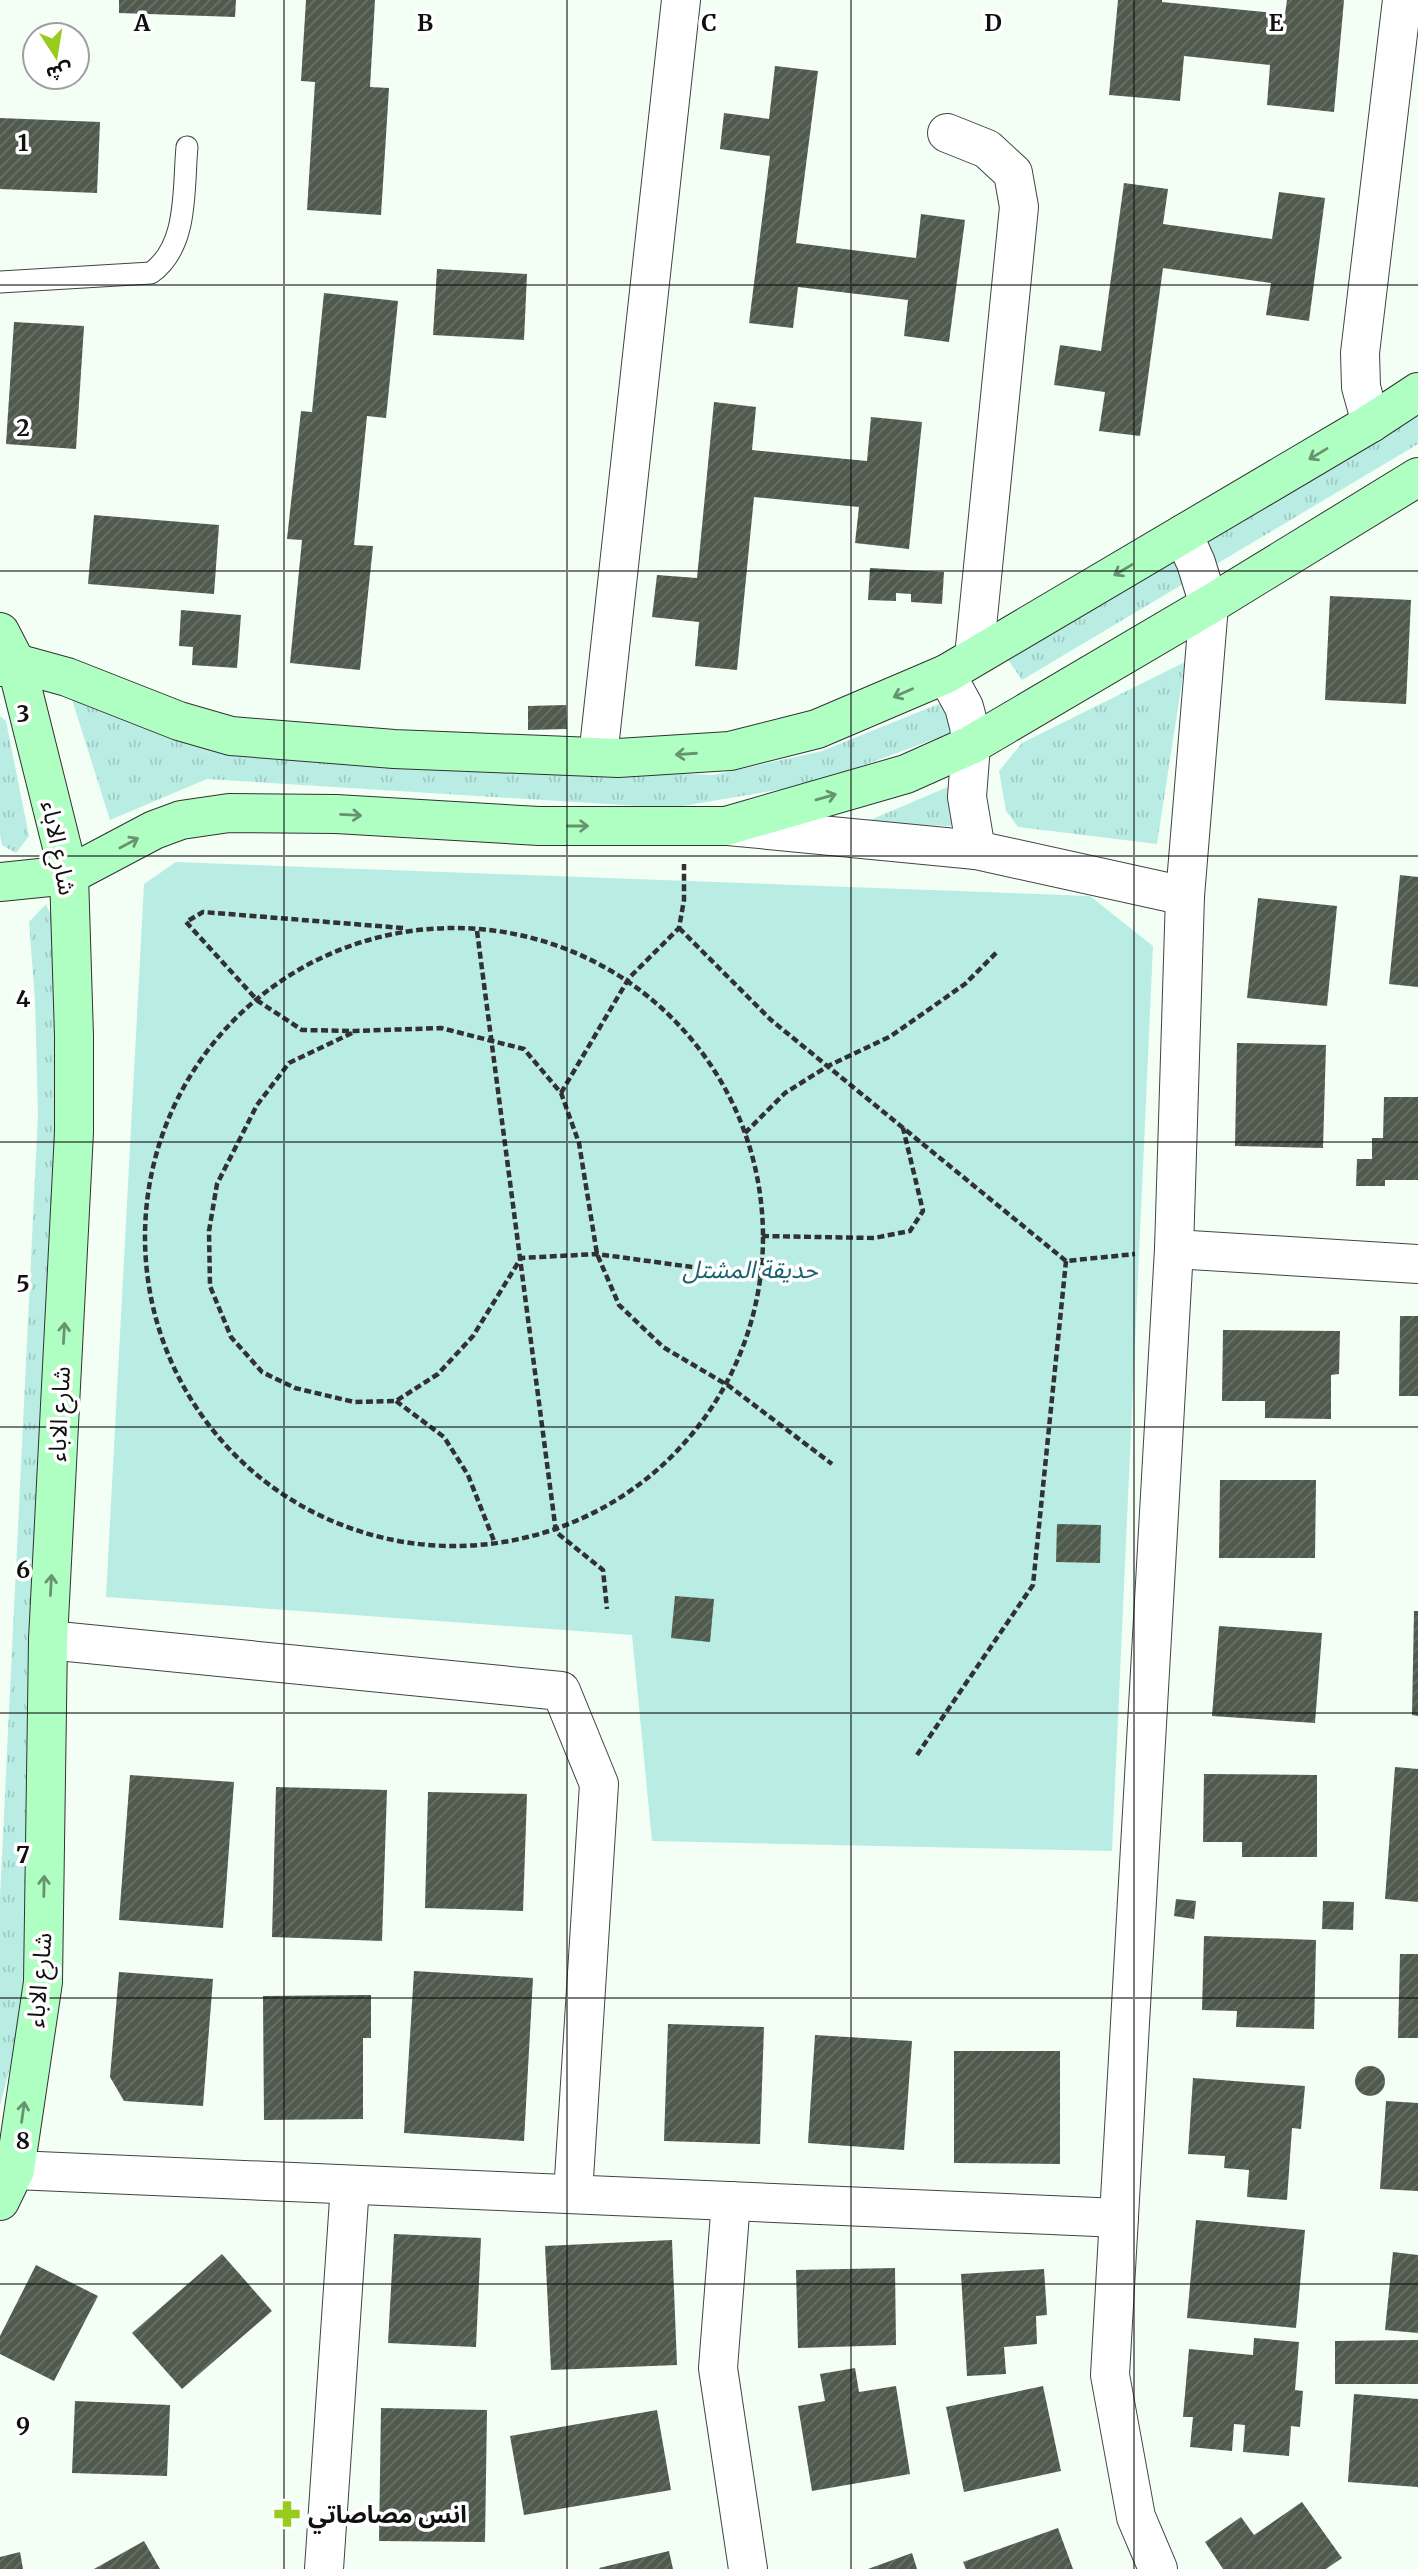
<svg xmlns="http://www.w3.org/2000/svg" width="1418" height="2569" viewBox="0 0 1418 2569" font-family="Merriweather,'Noto Sans Arabic',serif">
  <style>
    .grass { fill: url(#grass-tufts) }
    .park { fill: #b9ede4 }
    .building { fill: url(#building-hatch) }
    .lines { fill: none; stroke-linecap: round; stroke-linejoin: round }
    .lane-casing { stroke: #434343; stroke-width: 23 }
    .street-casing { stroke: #434343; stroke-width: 40 }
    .secondary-casing { stroke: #323232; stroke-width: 40 }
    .path { stroke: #323232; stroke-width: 4.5; stroke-dasharray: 7 3.5; stroke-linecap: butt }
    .lane { stroke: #fff; stroke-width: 21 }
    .street { stroke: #fff; stroke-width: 38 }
    .secondary { stroke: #aeffc1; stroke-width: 38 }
    .oneway { stroke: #679371 }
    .grid { fill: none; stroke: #101010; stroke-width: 2; stroke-opacity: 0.55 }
    .labels { text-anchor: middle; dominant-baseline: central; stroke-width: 7; stroke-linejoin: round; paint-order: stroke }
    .street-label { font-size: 24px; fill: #101010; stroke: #fff }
    .park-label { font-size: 24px; font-style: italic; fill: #1b626e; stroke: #fff }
    .poi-label { font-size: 24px; font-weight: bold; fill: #101010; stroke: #fff; text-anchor: start }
    .grid-label { font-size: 23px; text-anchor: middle; font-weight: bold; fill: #101010; stroke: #fff; stroke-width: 7; stroke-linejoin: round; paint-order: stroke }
  </style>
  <defs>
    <pattern id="grass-tufts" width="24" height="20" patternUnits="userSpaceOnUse" patternTransform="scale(1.75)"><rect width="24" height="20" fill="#b9ede4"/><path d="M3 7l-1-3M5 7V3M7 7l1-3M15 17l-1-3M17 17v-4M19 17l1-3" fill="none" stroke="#9ecac3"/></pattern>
    <pattern id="building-hatch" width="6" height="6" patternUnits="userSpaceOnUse" patternTransform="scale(1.75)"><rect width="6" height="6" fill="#4f5a4c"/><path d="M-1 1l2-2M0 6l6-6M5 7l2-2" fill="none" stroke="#697167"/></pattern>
  </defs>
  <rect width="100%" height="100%" fill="#f3fff5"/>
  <g class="grass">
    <polygon points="1418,409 1418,444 1022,680 1006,657"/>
    <polygon points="1185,662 1157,844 1018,827 1006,811 999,771 1022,743"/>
    <polygon points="68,687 192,741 611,771 714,775 822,751 941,703 959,730 813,784 671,808 207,779 110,820"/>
    <polygon points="0,716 6,721 29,836 16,853 2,845 0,835"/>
    <polygon points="950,786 952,826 863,823"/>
    <polygon points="46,904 58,930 70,1118 23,1982 17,2039 0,2106 0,1897 38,1115 35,1000 29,922"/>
  </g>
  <polygon class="park" points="176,862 1090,896 1153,946 1112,1851 652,1841 632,1635 106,1597 144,884"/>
  <g class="building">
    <polygon points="119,0 236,0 235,17 119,13"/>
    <polygon points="306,0 375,0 370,87 389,88 381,215 307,210 315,82 301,81"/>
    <polygon points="1118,0 1162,0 1162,2 1285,14 1287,0 1344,0 1334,112 1267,105 1270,65 1184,56 1180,101 1109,95"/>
    <polygon points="775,66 818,71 796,243 916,258 921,214 965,220 949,342 904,336 908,300 798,287 793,328 749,323 770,156 720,149 724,113 769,119"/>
    <polygon points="0,118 100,122 97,193 0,189"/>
    <polygon points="1124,183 1168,189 1163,224 1272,239 1279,192 1325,198 1309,321 1266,315 1271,283 1163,268 1140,436 1099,431 1105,392 1054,385 1060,345 1101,351"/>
    <polygon points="437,269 527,274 524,340 433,335"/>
    <polygon points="324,293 398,301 386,418 367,416 354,545 373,546 360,670 290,663 302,540 287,539 301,411 312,412"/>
    <polygon points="14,322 84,326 76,449 6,444"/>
    <polygon points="714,402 756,407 752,450 867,461 871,417 922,422 909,549 855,543 859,507 754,497 737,670 695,666 699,622 652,617 657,575 697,578"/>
    <polygon points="94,515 219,525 214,594 88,584"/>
    <polygon points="870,568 944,572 942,604 911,602 911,594 896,593 896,601 868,600"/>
    <polygon points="1330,596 1411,600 1406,704 1325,700"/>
    <polygon points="181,610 241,615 237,668 192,665 193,647 179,646"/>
    <polygon points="566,705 567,729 528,730 528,706"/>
    <polygon points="1400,875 1418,877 1418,987 1389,984"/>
    <polygon points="1258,898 1337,906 1327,1006 1247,998"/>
    <polygon points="1237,1043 1326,1045 1323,1148 1235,1146"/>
    <polygon points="1384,1097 1418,1097 1418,1180 1385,1180 1385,1186 1356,1186 1357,1159 1372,1159 1372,1138 1383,1138"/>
    <polygon points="1400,1316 1418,1316 1418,1396 1399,1396"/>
    <polygon points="1223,1330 1340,1331 1339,1374 1331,1375 1331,1419 1265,1418 1265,1401 1222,1401"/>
    <polygon points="1220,1480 1316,1480 1315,1558 1219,1558"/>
    <polygon points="1057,1524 1101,1525 1100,1563 1056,1562"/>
    <polygon points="675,1596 714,1599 710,1642 671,1638"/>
    <polygon points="1414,1611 1418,1611 1418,1716 1412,1715"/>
    <polygon points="1219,1626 1322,1633 1315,1723 1212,1716"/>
    <polygon points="1395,1767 1418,1769 1418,1902 1385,1899"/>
    <polygon points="1204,1774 1317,1775 1317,1857 1242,1857 1242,1842 1203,1842"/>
    <polygon points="130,1775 234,1782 223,1928 119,1920"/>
    <polygon points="276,1787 387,1790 382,1941 272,1937"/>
    <polygon points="428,1792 527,1794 523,1911 425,1908"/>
    <polygon points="1176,1899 1196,1901 1194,1919 1174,1916"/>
    <polygon points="1323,1901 1354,1902 1353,1930 1322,1929"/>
    <polygon points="1204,1936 1316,1940 1314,2029 1236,2027 1237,2011 1202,2010"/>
    <polygon points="1400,1954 1418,1954 1418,2038 1398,2038"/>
    <polygon points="414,1971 533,1978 524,2141 404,2133"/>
    <polygon points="119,1972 213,1979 203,2106 124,2101 110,2077"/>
    <polygon points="371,1995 371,2038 363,2038 363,2119 264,2120 263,1996"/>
    <polygon points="668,2024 764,2027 760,2144 664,2141"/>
    <polygon points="815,2035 912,2041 904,2150 808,2143"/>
    <polygon points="954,2051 1060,2051 1060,2164 954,2163"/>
    <circle cx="1370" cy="2081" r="15"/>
    <polygon points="1193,2078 1305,2086 1301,2129 1292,2128 1287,2200 1247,2197 1249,2170 1224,2168 1225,2156 1188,2154"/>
    <polygon points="1386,2101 1418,2103 1418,2191 1380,2189"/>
    <polygon points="1196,2220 1305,2230 1296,2328 1187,2318"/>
    <polygon points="394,2234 481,2238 476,2347 388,2343"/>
    <polygon points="672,2240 677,2365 551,2370 545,2246"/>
    <polygon points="1393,2252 1418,2255 1418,2333 1385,2330"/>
    <polygon points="222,2254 272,2311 182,2389 132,2333"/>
    <polygon points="36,2265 98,2296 54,2381 0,2354 0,2336"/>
    <polygon points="895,2268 896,2345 798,2348 796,2270"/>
    <polygon points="1044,2269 1047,2315 1036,2316 1037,2344 1004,2347 1006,2374 967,2376 961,2274"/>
    <polygon points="1254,2338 1299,2342 1295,2390 1303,2391 1300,2427 1291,2426 1289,2456 1243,2452 1245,2425 1234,2424 1232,2451 1190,2447 1193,2417 1183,2417 1189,2349 1253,2355"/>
    <polygon points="1418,2340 1418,2384 1335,2384 1335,2341"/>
    <polygon points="855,2368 859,2392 896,2386 910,2474 812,2491 798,2406 825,2401 820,2374"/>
    <polygon points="1043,2386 1061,2471 964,2492 946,2407"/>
    <polygon points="1354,2394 1418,2399 1418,2487 1348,2482"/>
    <polygon points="75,2401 170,2405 167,2476 72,2473"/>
    <polygon points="381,2408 487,2410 485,2542 379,2541"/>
    <polygon points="657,2410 671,2490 524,2515 510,2436"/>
    <polygon points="1302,2502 1342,2558 1326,2569 1223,2569 1205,2542 1241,2517 1254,2535"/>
    <polygon points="1058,2528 1073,2569 966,2569 963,2562"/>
    <polygon points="144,2541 160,2569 94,2569"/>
    <polygon points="669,2551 673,2569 600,2569 599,2568"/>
    <polygon points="20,2552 23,2569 0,2569 0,2557"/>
    <polygon points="912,2553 917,2569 868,2569"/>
  </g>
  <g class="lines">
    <defs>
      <path id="lane" d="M0,282L151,273C189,246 183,188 187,147"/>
      <g id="street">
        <polyline points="947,133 987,149 1013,173 1019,207 974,657"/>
        <polyline points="1371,423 1361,387 1360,353 1402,0"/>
        <polyline points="946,674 964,707 969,726 971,745 967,797 976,850"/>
        <polyline points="598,757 681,0"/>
        <polyline points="728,826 976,850 1185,896"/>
        <polyline points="1174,1249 1418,1264"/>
        <polyline points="48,1640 561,1691 599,1784 573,2194"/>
        <polyline points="15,2170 1119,2218"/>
        <polyline points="731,2201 718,2368 748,2569"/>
        <polyline points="324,2569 350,2185"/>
        <polyline points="1158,2569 1136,2517 1110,2375 1174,1249 1185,896 1209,605 1196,563 1183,534"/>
      </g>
      <g id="secondary">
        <polyline points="0,632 16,663 69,875 74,1036 74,1132 48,1640 43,1982 15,2170 0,2201"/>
        <polyline points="0,667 16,663 67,677 179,721 231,736 394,749 618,758 730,751 817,729 946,674 1371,423 1418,392"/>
        <polyline points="0,882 69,875 154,830 181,820 229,813 336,814 539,826 726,826 906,774 971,745 1209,605 1418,477"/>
      </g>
    </defs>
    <use href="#lane" class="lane-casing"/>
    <use href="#street" class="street-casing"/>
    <use href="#secondary" class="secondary-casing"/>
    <g class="path">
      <polyline points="403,928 203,912 186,922 258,1001 302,1030 355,1031 441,1028 524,1049 561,1093 579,1143 597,1254 619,1305 663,1347 729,1386 832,1464"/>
      <polyline points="679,928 771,1020 1066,1261 1135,1254"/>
      <circle cx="454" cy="1237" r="309"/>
      <polyline points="477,931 556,1532 603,1570 607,1609"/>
      <polyline points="352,1033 289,1063 257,1105 217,1184 209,1231 210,1286 231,1337 262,1372 295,1388 354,1402 396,1401 438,1374 473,1336 521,1258 597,1254 765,1277"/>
      <polyline points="561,1093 629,978 679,928 684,900 684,864"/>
      <polyline points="745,1133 785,1093 828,1066 891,1036 965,984 997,952"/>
      <polyline points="762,1236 874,1238 910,1231 923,1211 903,1128"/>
      <polyline points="396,1401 444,1437 468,1475 494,1541"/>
      <polyline points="917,1755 1033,1585 1066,1261"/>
    </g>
    <use href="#lane" class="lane"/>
    <use href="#street" class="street"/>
    <use href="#secondary" class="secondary"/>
  </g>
  <defs><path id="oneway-shaft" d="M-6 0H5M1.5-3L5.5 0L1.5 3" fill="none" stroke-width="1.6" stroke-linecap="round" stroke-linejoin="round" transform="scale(1.75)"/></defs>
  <g class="oneway">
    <use href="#oneway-shaft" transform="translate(1318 454) rotate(149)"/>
    <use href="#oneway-shaft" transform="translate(1123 570) rotate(149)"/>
    <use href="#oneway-shaft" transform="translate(903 693) rotate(156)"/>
    <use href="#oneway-shaft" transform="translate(686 754) rotate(176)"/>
    <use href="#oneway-shaft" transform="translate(826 797) rotate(-16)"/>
    <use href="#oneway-shaft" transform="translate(351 815) rotate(3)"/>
    <use href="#oneway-shaft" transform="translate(578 826)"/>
    <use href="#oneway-shaft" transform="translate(129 843) rotate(-28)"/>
    <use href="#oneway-shaft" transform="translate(64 1333) rotate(-87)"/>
    <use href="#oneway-shaft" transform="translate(51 1585) rotate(-87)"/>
    <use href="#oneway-shaft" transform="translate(44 1886) rotate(-89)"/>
    <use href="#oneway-shaft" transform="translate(23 2112) rotate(-82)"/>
  </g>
  <path class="grid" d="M284,0V2569M567,0V2569M851,0V2569M1134,0V2569M0,285H1418M0,571H1418M0,856H1418M0,1142H1418M0,1427H1418M0,1713H1418M0,1998H1418M0,2284H1418"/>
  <defs>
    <symbol id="pharmacy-bare" viewBox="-9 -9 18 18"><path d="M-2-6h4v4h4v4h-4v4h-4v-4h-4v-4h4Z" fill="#97cb1d" stroke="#fff" stroke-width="2.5" paint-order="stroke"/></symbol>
  </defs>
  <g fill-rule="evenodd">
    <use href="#pharmacy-bare" x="268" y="2495" width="38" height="38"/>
  </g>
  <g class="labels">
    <g class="street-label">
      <text transform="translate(59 848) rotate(79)">شارع الاباء</text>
      <text transform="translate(59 1414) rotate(-87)">شارع الاباء</text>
      <text transform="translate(39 1980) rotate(-85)">شارع الاباء</text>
    </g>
    <g class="park-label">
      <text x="750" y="1269">حديقة المشتل</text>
    </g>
    <g class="poi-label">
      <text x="308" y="2514">انس مصاصاتي</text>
    </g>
  </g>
  <g class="grid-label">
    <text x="142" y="31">A</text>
    <text x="425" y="31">B</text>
    <text x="709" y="31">C</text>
    <text x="993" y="31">D</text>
    <text x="1276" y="31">E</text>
    <text x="23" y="151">1</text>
    <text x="23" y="436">2</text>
    <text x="23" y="722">3</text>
    <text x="23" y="1007">4</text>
    <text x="23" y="1292">5</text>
    <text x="23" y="1578">6</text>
    <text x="23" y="1863">7</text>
    <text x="23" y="2149">8</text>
    <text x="23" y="2434">9</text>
  </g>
  <g transform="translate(56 56) rotate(168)"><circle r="33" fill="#ffffff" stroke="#9f9f9f" stroke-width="2"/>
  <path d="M0-5L12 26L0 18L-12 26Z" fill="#97cb1d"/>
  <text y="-10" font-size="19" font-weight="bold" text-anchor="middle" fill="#101010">ش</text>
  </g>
</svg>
